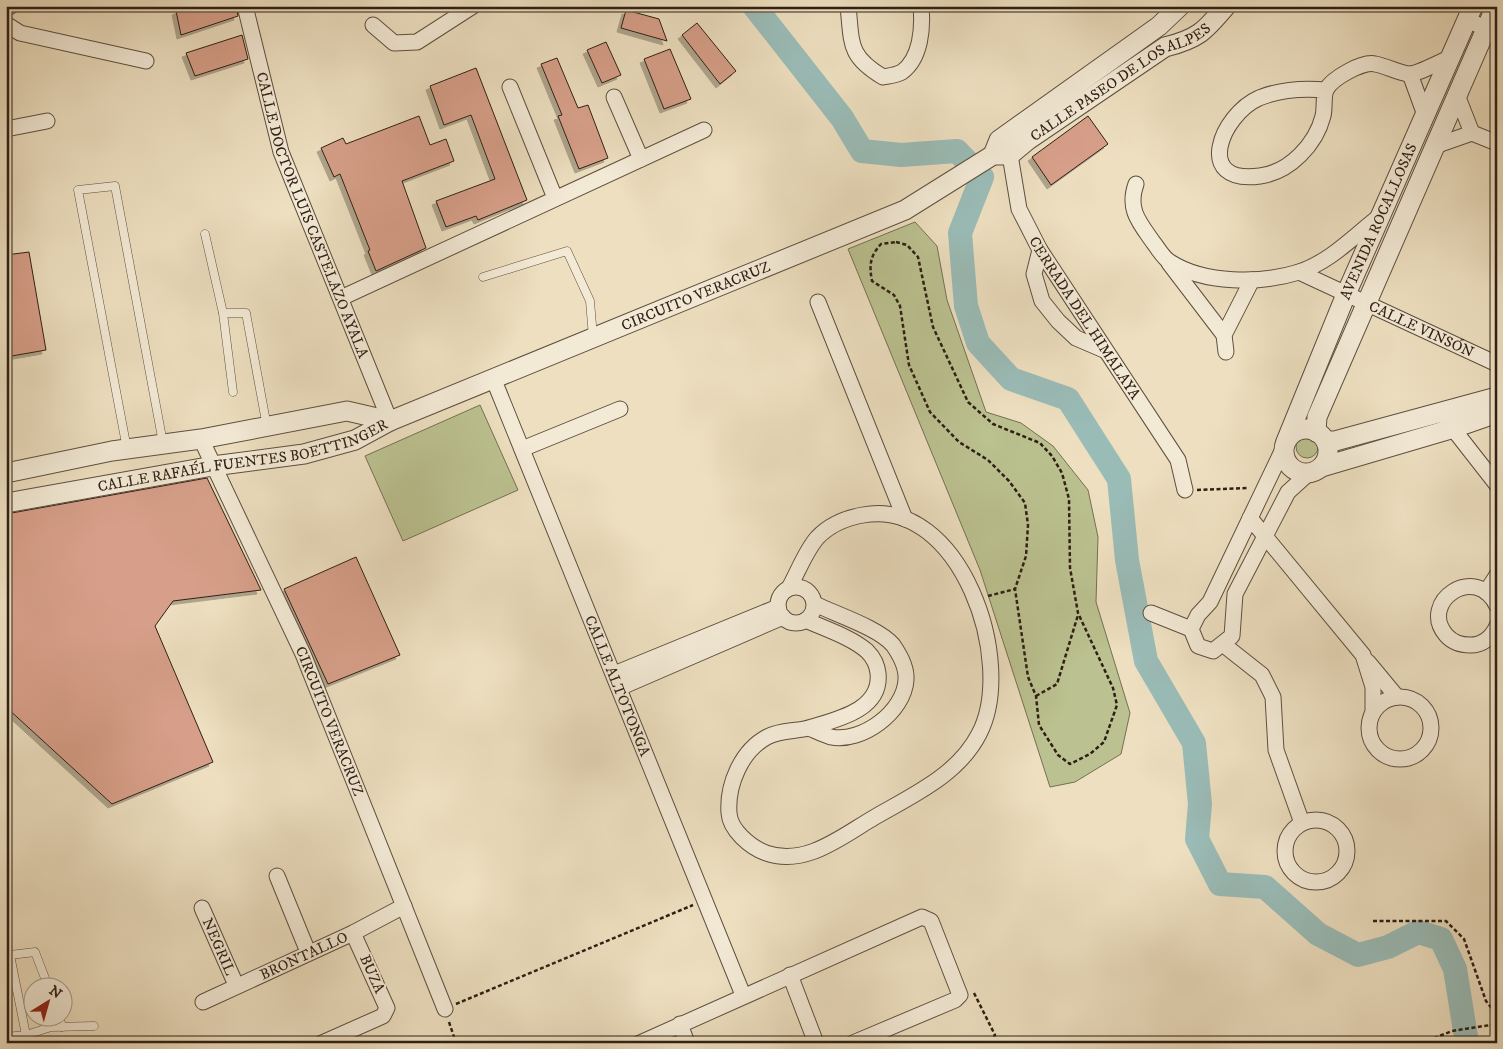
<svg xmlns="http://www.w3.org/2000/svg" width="1503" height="1049" viewBox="0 0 1503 1049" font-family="'IM FELL DW Pica',serif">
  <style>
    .green { fill: #bbc190; stroke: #747052 }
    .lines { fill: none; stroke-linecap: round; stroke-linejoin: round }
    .river { stroke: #9abcb7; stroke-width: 24 }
    .building { fill: #d79f89; stroke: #2e1f14; filter: url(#shadow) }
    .service-casing { stroke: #5e4f3f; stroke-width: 9 }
    .minor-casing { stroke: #5e4f3f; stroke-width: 17 }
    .tertiary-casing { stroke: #5e4f3f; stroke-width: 21 }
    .path { stroke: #2e1f14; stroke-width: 2.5; stroke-dasharray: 4 2.5; stroke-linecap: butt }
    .service { stroke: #f3ead6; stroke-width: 8 }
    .minor { stroke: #f3ead6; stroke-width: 15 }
    .tertiary { stroke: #f3ead6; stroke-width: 19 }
    .labels { text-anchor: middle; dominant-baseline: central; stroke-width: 4; stroke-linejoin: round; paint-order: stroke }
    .street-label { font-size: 15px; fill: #2e1f14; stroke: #f3ead6 }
  </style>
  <defs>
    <filter id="shadow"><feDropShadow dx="-4" dy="4" stdDeviation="0" flood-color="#0004"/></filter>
  </defs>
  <rect width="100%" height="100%" fill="#eddfc0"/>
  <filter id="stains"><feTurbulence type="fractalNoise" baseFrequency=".004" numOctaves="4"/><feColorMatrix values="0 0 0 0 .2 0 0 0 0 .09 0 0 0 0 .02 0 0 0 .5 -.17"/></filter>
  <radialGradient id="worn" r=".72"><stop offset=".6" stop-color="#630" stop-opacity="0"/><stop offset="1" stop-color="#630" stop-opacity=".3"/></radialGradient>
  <g class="green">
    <polygon points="915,222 937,246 947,300 986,412 1021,423 1053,446 1088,490 1098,537 1096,602 1130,713 1121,754 1075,782 1050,787 980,570 848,249"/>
    <polygon points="480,405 518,490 403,541 365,456"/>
    <circle cx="1307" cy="447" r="11"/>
  </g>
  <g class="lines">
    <polyline class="river" points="754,6 842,118 862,151 901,155 957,151 982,177 960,233 966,306 978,343 1011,379 1068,399 1119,479 1127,560 1146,661 1194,743 1200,804 1197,839 1220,884 1265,887 1318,934 1358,955 1388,947 1418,932 1441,939 1455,969 1467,1043"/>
  </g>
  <g class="building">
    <polygon points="189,6 236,6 238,16 181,35 176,11"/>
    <polygon points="626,10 659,19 667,41 621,28"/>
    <polygon points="697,23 736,71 720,84 682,35"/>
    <polygon points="242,35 248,59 195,76 186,53"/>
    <polygon points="606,42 621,75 602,83 587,50"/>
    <polygon points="670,49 691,99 664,109 644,59"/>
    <polygon points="557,58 578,108 588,105 608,158 579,169 558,116 562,115 541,64"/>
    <polygon points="476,68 527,200 478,220 476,216 446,227 436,201 495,179 471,115 444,125 430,86"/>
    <polygon points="419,116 430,145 446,139 454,161 402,181 426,248 376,271 368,251 370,250 340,174 334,177 321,148 343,138 346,144"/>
    <polygon points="1088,116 1108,144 1051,185 1032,157"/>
    <polygon points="29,252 46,350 6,357 6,255"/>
    <polygon points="207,478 261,590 173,601 155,626 213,762 112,804 6,707 6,514"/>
    <polygon points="356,557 400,655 328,684 284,589"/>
  </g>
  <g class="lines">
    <defs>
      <g id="service">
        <polyline points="205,234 223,313 246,313 267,427"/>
        <polyline points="483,277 567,251 590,301 593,337"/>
        <polyline points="223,313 233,392"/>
        <polyline points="127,449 78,190 115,186 163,443"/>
        <polyline points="59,1016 62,1027"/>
        <polyline points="26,1035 10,955 35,952 48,986"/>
        <polyline points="6,1037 26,1035 51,1027 94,1026"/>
      </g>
      <g id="minor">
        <path id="s1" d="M245,6L281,152L390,421"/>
        <path d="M848,6C852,44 848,56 883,77C888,76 897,75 902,72C921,58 923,28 921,6"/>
        <polyline points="6,8 11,6"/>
        <polyline points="1467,20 1497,33"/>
        <polyline points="6,24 20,33 146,61"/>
        <polyline points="373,25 394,43 417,42 473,6"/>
        <polyline points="1410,74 1425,115"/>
        <polyline points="510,87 555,198"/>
        <path d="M1326,90C1303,88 1281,89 1259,98C1221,115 1193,185 1260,176C1290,172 1316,144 1323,116C1325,108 1323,97 1326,90C1332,78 1363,61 1375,64C1386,66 1397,72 1408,74C1416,75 1441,61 1450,58"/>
        <polyline points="1457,95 1472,133"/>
        <polyline points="614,97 641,159"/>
        <polyline points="6,129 47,121"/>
        <polyline points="1435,146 1472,133 1497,143"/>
        <path id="s2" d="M1004,147L1010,155L1019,209L1040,250L1178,460L1185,490"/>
        <path d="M1136,184C1127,209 1139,222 1153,242C1158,248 1163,258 1170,262C1204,284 1261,284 1299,272C1330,262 1355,235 1380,216"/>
        <polyline points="1040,250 1034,274 1042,301 1058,321 1076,338 1104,350"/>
        <polyline points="1169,263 1224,335"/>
        <path id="s3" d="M1299,272L1497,364"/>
        <polyline points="341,298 704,130"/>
        <polyline points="818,302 905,519"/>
        <polyline points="1226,352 1224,335 1252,280"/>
        <path id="s4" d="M493,378L743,995"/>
        <polyline points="1447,421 1497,485"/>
        <path id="s5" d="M201,439L303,654L445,1009"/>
        <polyline points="1284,447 1210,602 1198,615 1191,629 1198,646 1213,651 1232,636 1235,594 1288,492 1309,473"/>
        <polyline points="522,449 620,409"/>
        <polyline points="1250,518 1363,655 1373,687 1373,712"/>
        <circle cx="796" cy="605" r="18"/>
        <path d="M789,588C798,572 805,552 817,538C829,525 846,518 863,515C960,497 1017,662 979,734C958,775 913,795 875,817C842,836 806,867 766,853C750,847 730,830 729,813C727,785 741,751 767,737C782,729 797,732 812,727C839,719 882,709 878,673C877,664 873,657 867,651C851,637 825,629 806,620"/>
        <polyline points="1486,592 1497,575"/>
        <path d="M1497,606C1476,562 1418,602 1446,635C1452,642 1461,645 1470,645C1483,645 1492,637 1497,626"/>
        <polyline points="1151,613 1191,629"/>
        <polyline points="1224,645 1262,675 1273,697 1276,750 1302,823"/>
        <polyline points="1368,662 1397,697"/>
        <polyline points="614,674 778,607"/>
        <polyline points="619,688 783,617"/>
        <circle cx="1400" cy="728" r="31"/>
        <path d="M809,728C816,731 824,735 831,737C862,743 904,712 906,680C907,667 900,655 893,645C879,628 835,614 815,604"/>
        <circle cx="1316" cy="851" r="31"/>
        <polyline points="277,876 308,952"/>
        <path id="s6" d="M202,908L236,985"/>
        <polyline points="790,975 816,1043"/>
        <path id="s7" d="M203,1002L353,933L404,906"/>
        <polyline points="680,1024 687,1043"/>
        <polyline points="322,1043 383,1016 387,1008 353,933"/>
        <polyline points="640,1043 922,917 931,921 960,995 955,1000 853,1043"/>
      </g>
      <g id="tertiary">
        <polyline points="993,155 999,140 1159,26 1180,6"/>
        <circle cx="1306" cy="451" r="22"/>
        <polyline points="1316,432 1317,417 1496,6"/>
        <path id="s8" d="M1287,439L1347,292L1473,6"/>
        <polyline points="1326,441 1335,441 1497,397"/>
        <polyline points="1322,467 1451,429 1497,413"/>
        <polyline points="6,473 112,451 201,439 347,411 390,421"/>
        <path id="s9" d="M6,503L213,466L304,454L355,440L390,421L905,210L993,155H1010L1028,140L1165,47C1198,39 1205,31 1226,6"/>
      </g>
    </defs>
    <use href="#service" class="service-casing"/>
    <use href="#minor" class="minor-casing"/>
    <use href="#tertiary" class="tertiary-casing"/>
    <g class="path">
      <path d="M896,242L907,245L918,257L933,327L968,402L993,424L1040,443L1052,456L1062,473L1069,499L1070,568L1078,613L1113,688L1117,705L1104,742L1090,754L1070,764L1058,755L1039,725L1036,696L1028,677L1015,589L1026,556L1028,525L1025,503L1009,481L988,460L959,442L930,412L909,365L900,306L894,295L872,281C869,265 870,256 881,244Z"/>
      <polyline points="1197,490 1249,488"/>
      <polyline points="988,596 1015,589"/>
      <polyline points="1036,696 1057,684 1078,615"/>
      <polyline points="1373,921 1446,921 1464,939 1486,1001 1497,1015"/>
      <polyline points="974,993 995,1035 990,1043"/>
      <polyline points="456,1004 693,905"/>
      <polyline points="449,1022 456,1043"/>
      <polyline points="1422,1043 1452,1031 1497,1024"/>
    </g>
    <use href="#service" class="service"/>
    <use href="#minor" class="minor"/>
    <use href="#tertiary" class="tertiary"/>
  </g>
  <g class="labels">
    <g class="street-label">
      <text stroke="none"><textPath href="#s9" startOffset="1205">CALLE PASEO DE LOS ALPES</textPath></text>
      <text stroke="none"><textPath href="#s1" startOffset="220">CALLE DOCTOR LUIS CASTELAZO AYALA</textPath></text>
      <text stroke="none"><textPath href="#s8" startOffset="236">AVENIDA ROCALLOSAS</textPath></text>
      <text stroke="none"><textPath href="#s9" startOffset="725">CIRCUITO VERACRUZ</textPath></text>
      <text stroke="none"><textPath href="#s2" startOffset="192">CERRADA DEL HIMALAYA</textPath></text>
      <text stroke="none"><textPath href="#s3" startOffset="135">CALLE VINSÓN</textPath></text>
      <text stroke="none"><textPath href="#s9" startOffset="242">CALLE RAFAÉL FUENTES BOETTINGER</textPath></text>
      <text stroke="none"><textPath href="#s4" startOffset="332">CALLE ALTOTONGA</textPath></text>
      <text stroke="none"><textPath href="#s5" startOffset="310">CIRCUITO VERACRUZ</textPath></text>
      <text stroke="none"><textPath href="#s6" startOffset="42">NEGRIL</textPath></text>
      <text stroke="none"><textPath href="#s7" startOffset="111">BRONTALLO</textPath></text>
      <text transform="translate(372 974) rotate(66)">BUZA</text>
    </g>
  </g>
  <rect width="1503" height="1049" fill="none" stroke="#eddfc0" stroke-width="25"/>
  <rect x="8" y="8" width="1488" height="1034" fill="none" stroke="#2e1f14" stroke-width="2.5"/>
  <rect x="12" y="12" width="1478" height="1024" fill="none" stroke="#2e1f14"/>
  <g transform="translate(48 1002) rotate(37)"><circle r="24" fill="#f3ead6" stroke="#a49988"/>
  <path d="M0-4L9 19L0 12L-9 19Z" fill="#8f2418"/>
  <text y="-8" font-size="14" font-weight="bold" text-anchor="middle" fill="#2e1f14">N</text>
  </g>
  <rect width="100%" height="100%" filter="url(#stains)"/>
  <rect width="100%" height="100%" fill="url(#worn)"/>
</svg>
